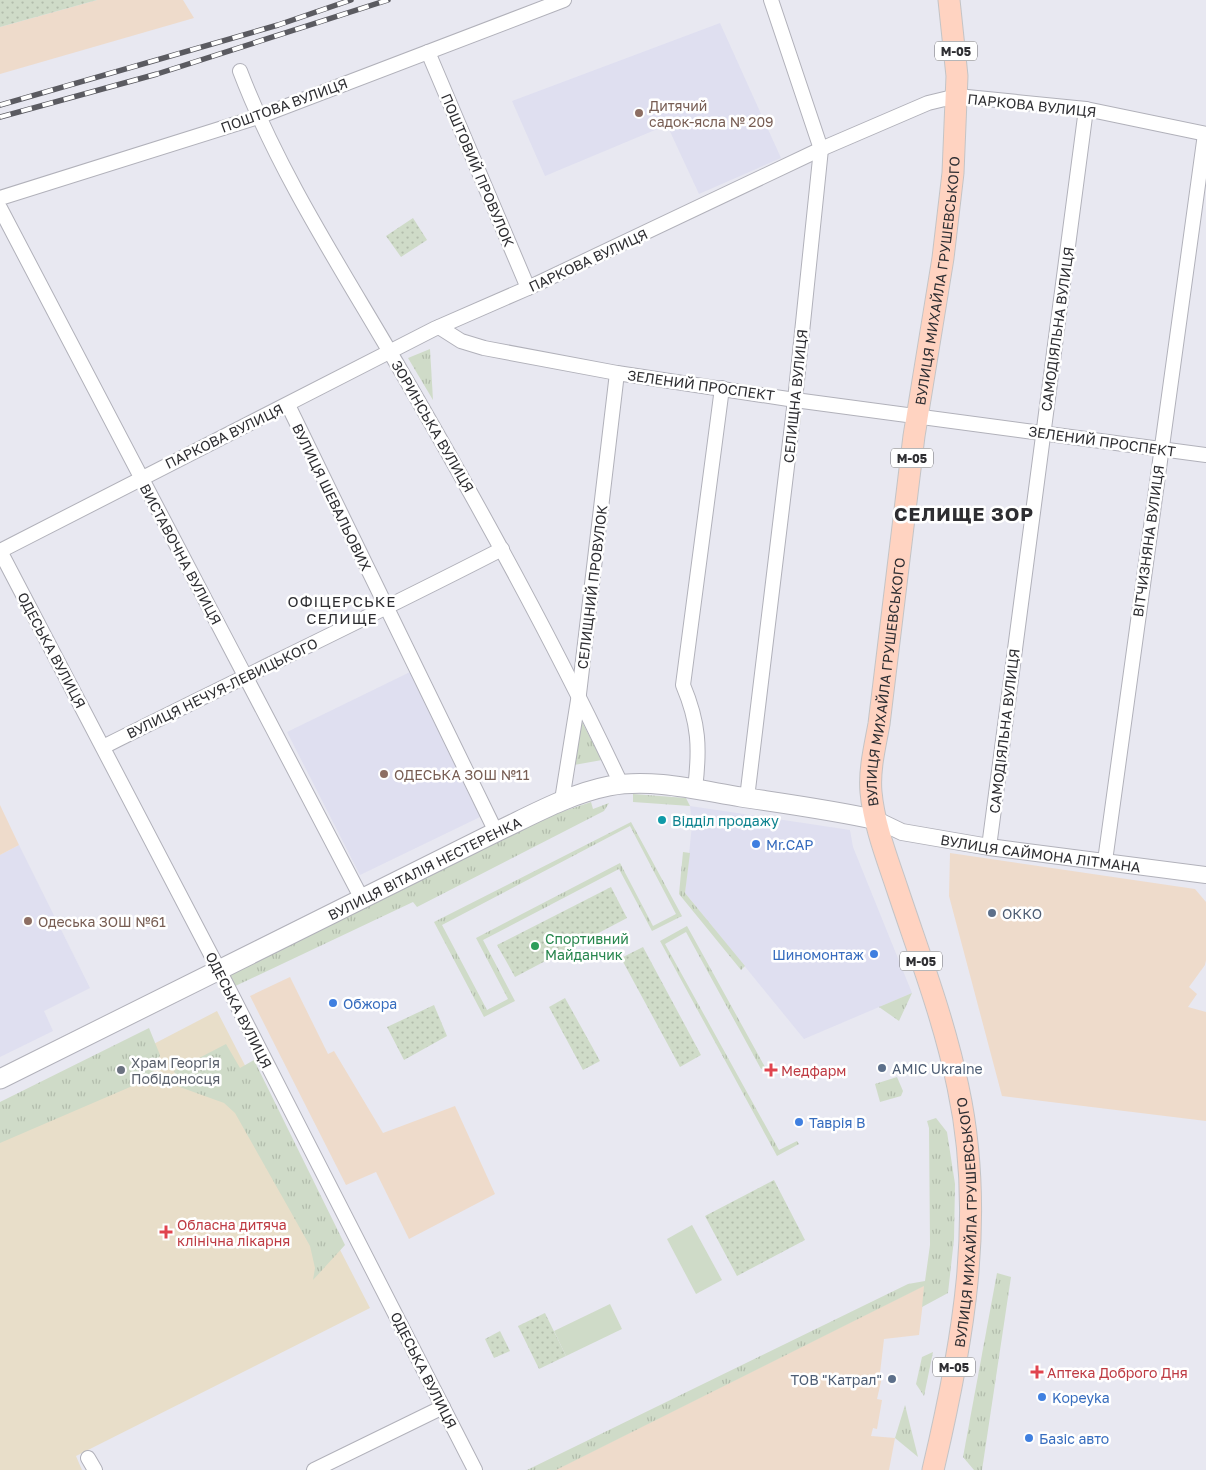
<svg xmlns="http://www.w3.org/2000/svg" width="1206" height="1470" viewBox="0 0 1206 1470" font-family="'Golos Text',sans-serif">
  <style>
    .built { fill: #dfdff0 }
    .industrial { fill: #eedbcb }
    .medical { fill: #e8dec9 }
    .grass { fill: url(#grass-tufts); fill-rule: evenodd }
    .park { fill: url(#park-dots) }
    .garden { fill: #cfdbc8 }
    .lines { fill: none; stroke-linecap: round; stroke-linejoin: round }
    .minor-casing { stroke: #b1b1ba; stroke-width: 16 }
    .tertiary-casing { stroke: #b1b1ba; stroke-width: 18 }
    .secondary-casing { stroke: #b1b1ba; stroke-width: 21 }
    .primary-casing { stroke: #c4c4c6; stroke-width: 23 }
    .minor { stroke: #fff; stroke-width: 14 }
    .tertiary { stroke: #fff; stroke-width: 16 }
    .secondary { stroke: #fff; stroke-width: 19 }
    .primary { stroke: #ffd3c1; stroke-width: 21 }
    .rail-casing { stroke: #5b5b61; stroke-width: 5.5 }
    .rail { stroke: #fff; stroke-width: 4; stroke-dasharray: 11; stroke-linecap: butt }
    .education-dot { fill: #8d6e63; stroke: #fff; stroke-width: 2 }
    .culture-dot { fill: #0f9aa8; stroke: #fff; stroke-width: 2 }
    .shop-dot { fill: #3f7fe0; stroke: #fff; stroke-width: 2 }
    .service-dot { fill: #5c6f8a; stroke: #fff; stroke-width: 2 }
    .leisure-dot { fill: #2e9e5b; stroke: #fff; stroke-width: 2 }
    .worship-dot { fill: #6b7280; stroke: #fff; stroke-width: 2 }
    .health-dot { fill: #e0444e; stroke: #fff; stroke-width: 2 }
    .labels { text-anchor: middle; dominant-baseline: central; stroke-width: 5; stroke-linejoin: round; paint-order: stroke }
    .shield { fill: #fff; stroke: #6d6d70; stroke-width: 1 }
    .shield-label { font-size: 12px; font-weight: bold; fill: #2e2e32 }
    .street-label { font-size: 14px; fill: #2e2e32; stroke: #fff }
    .education-label { font-size: 14px; fill: #785e54; stroke: #fff; text-anchor: start }
    .culture-label { font-size: 14px; fill: #0d838f; stroke: #fff; text-anchor: start }
    .shop-label { font-size: 14px; fill: #366cbe; stroke: #fff; text-anchor: start }
    .service-label { font-size: 14px; fill: #4e5e75; stroke: #fff; text-anchor: start }
    .leisure-label { font-size: 14px; fill: #27864d; stroke: #fff; text-anchor: start }
    .worship-label { font-size: 14px; fill: #5b616d; stroke: #fff; text-anchor: start }
    .health-label { font-size: 14px; fill: #be3a42; stroke: #fff; text-anchor: start }
    .neighbourhood-label { font-size: 15px; letter-spacing: 1px; fill: #2e2e32; stroke: #fff }
    .district-label { font-size: 19px; font-weight: bold; letter-spacing: 1px; fill: #2e2e32; stroke: #fff }
  </style>
  <defs>
    <pattern id="grass-tufts" width="24" height="20" patternUnits="userSpaceOnUse" patternTransform="scale(1.25)"><rect width="24" height="20" fill="#cfdbc8"/><path d="M3 7l-1-3M5 7V3M7 7l1-3M15 17l-1-3M17 17v-4M19 17l1-3" fill="none" stroke="#b2bcac"/></pattern>
    <pattern id="park-dots" width="8" height="8" patternUnits="userSpaceOnUse" patternTransform="scale(1.25)"><rect width="8" height="8" fill="#cfdbc8"/><path d="M2 2h.1M6 6h.1" fill="none" stroke="#b2bcac" stroke-width="1.8" stroke-linecap="round"/></pattern>
  </defs>
  <rect width="100%" height="100%" fill="#e8e8f1"/>
  <g class="built">
    <polygon points="720,23 781,158 699,194 667,125 545,176 512,101"/>
    <polygon points="410,672 480,817 360,875 287,732"/>
    <polygon points="690,806 850,830 853,847 912,993 804,1039 685,893 692,825"/>
    <polygon points="19,845 90,988 44,1011 53,1031 0,1057 0,855"/>
  </g>
  <g class="industrial">
    <polygon points="97,0 183,0 194,18 0,74 0,27"/>
    <polygon points="0,805 19,845 0,855"/>
    <polygon points="950,853 1195,889 1206,902 1206,960 1205,965 1189,987 1197,994 1188,1007 1206,1012 1206,1121 1002,1096 949,896"/>
    <polygon points="290,977 328,1054 334,1051 383,1133 455,1106 495,1194 409,1239 376,1172 346,1185 250,996"/>
    <polygon points="925,1285 919,1335 884,1339 880,1373 882,1377 877,1399 882,1400 877,1429 873,1428 871,1436 895,1438 889,1470 555,1470"/>
  </g>
  <polygon class="medical" points="217,1011 370,1308 76,1456 82,1470 0,1470 0,1124"/>
  <g class="grass">
    <polygon points="430,349 433,400 408,358"/>
    <polygon points="581,720 602,760 574,765"/>
    <polygon points="633,794 686,798 690,806 633,802"/>
    <polygon points="591,802 593,809 609,803 604,811 417,907 413,902 229,989 227,977 505,838 558,813"/>
    <path d="M631,822L682,916L652,931L619,869L483,940L515,1001L484,1017L434,922ZM630,826L676,914L653,926L620,863L476,938L508,999L487,1010L442,925Z"/>
    <polygon points="683,852 690,853 685,893 745,966 741,970 679,894"/>
    <polygon points="687,926 765,1067 761,1069 686,932 665,944 779,1150 797,1141 799,1144 777,1156 660,941"/>
    <polygon points="912,993 899,1021 879,1007"/>
    <polygon points="149,1028 160,1055 151,1078 0,1143 0,1102"/>
    <polygon points="226,1044 240,1068 254,1060 345,1245 313,1280 315,1268 310,1246 235,1113 224,1103 177,1086 178,1080 174,1071"/>
    <polygon points="897,1077 903,1091 901,1096 880,1102 875,1084"/>
    <polygon points="936,1118 947,1132 955,1184 954,1239 948,1293 922,1307 924,1286 556,1470 527,1470 908,1284 925,1281 930,1245 929,1128 927,1121"/>
    <polygon points="997,1273 1011,1277 982,1470 974,1470 963,1457"/>
    <polygon points="933,1352 924,1396 916,1384 922,1357"/>
    <polygon points="905,1405 918,1457 895,1438"/>
  </g>
  <g class="park">
    <polygon points="0,0 97,0 0,27"/>
    <polygon points="413,218 427,240 401,257 386,236"/>
    <polygon points="611,887 627,918 515,977 497,945"/>
    <polygon points="643,947 701,1055 680,1067 621,958"/>
    <polygon points="565,998 600,1061 583,1070 549,1007"/>
    <polygon points="434,1005 447,1036 404,1060 387,1027"/>
    <polygon points="774,1180 805,1240 737,1276 705,1216"/>
    <polygon points="545,1313 566,1356 539,1369 518,1326"/>
    <polygon points="500,1331 510,1351 494,1358 485,1339"/>
  </g>
  <g class="garden">
    <polygon points="692,1225 722,1280 696,1294 667,1239"/>
    <polygon points="610,1304 622,1329 566,1356 554,1331"/>
  </g>
  <g class="lines">
    <defs>
      <g id="minor">
        <polyline points="428,52 528,288"/>
        <path d="M240,71C280,176 345,274 401,371C480,507 555,643 621,784"/>
        <polyline points="0,198 258,117 564,0"/>
        <polyline points="0,208 362,899"/>
        <polyline points="439,327 461,341 484,348 617,373 795,400 1206,455"/>
        <polyline points="288,405 496,832"/>
        <polyline points="0,551 434,329 528,288 821,149 928,103 957,96 1086,109 1206,134"/>
        <polyline points="0,551 219,970 475,1470"/>
        <path d="M103,747C236,680 370,617 502,549"/>
        <path d="M695,789C700,748 699,723 683,685L722,388"/>
        <polyline points="747,798 795,400 821,149 771,0"/>
        <polyline points="562,800 579,694 617,373"/>
        <polyline points="989,847 1086,109"/>
        <polyline points="1105,861 1205,134"/>
        <polyline points="88,1458 95,1470"/>
        <polyline points="314,1470 443,1407"/>
      </g>
      <g id="tertiary">
        <path id="s1" d="M877,820L902,832L989,847L1206,875"/>
      </g>
      <g id="secondary">
        <path id="s2" d="M0,1079L496,832C532,815 569,794 609,786C652,778 698,790 741,797C787,804 832,810 877,820"/>
      </g>
      <g id="primary">
        <path id="s3" d="M933,1470C963,1343 986,1217 958,1087C944,1019 919,954 897,888C887,858 874,825 871,792C869,770 875,746 879,724L914,436L943,258L953,173L957,76L949,0"/>
      </g>
    </defs>
    <use href="#minor" class="minor-casing"/>
    <use href="#tertiary" class="tertiary-casing"/>
    <use href="#secondary" class="secondary-casing"/>
    <use href="#primary" class="primary-casing"/>
    <use href="#minor" class="minor"/>
    <use href="#tertiary" class="tertiary"/>
    <use href="#secondary" class="secondary"/>
    <use href="#primary" class="primary"/>
    <defs>
      <g id="rail">
        <polyline points="0,105 278,25 351,0"/>
        <polyline points="0,117 157,74 388,0"/>
      </g>
    </defs>
    <use href="#rail" class="rail-casing"/>
    <use href="#rail" class="rail"/>
  </g>
  <g class="education-dot">
    <circle cx="639" cy="113" r="5"/>
    <circle cx="384" cy="774" r="5"/>
    <circle cx="28" cy="921" r="5"/>
  </g>
  <circle class="culture-dot" cx="662" cy="820" r="5"/>
  <g class="shop-dot">
    <circle cx="756" cy="844" r="5"/>
    <circle cx="874" cy="954" r="5"/>
    <circle cx="333" cy="1003" r="5"/>
    <circle cx="799" cy="1122" r="5"/>
    <circle cx="1042" cy="1397" r="5"/>
    <circle cx="1029" cy="1438" r="5"/>
  </g>
  <g class="service-dot">
    <circle cx="992" cy="913" r="5"/>
    <circle cx="882" cy="1068" r="5"/>
    <circle cx="892" cy="1379" r="5"/>
  </g>
  <circle class="leisure-dot" cx="535" cy="946" r="5"/>
  <circle class="worship-dot" cx="121" cy="1070" r="5"/>
  <g class="health-dot">
    <path d="M768.5 1062.5h5v5h5v5h-5v5h-5v-5h-5v-5h5z"/>
    <path d="M163.5 1224.5h5v5h5v5h-5v5h-5v-5h-5v-5h5z"/>
    <path d="M1034.5 1364.5h5v5h5v5h-5v5h-5v-5h-5v-5h5z"/>
  </g>
  <g class="labels">
    <g class="shield">
      <rect x="935" y="41.5" width="42" height="19" rx="4"/>
      <rect x="891" y="448.5" width="42" height="19" rx="4"/>
      <rect x="900" y="951.5" width="42" height="19" rx="4"/>
      <rect x="933" y="1357.5" width="42" height="19" rx="4"/>
    </g>
    <g class="shield-label">
      <text x="956" y="51">М-05</text>
      <text x="912" y="458">М-05</text>
      <text x="921" y="961">М-05</text>
      <text x="954" y="1367">М-05</text>
    </g>
    <g class="street-label">
      <text transform="translate(284 105) rotate(-20)">ПОШТОВА ВУЛИЦЯ</text>
      <text transform="translate(1032 105) rotate(6)">ПАРКОВА ВУЛИЦЯ</text>
      <text transform="translate(478 170) rotate(67)">ПОШТОВИЙ ПРОВУЛОК</text>
      <text transform="translate(588 260) rotate(-25)">ПАРКОВА ВУЛИЦЯ</text>
      <text stroke="none"><textPath href="#s3" startOffset="1211">ВУЛИЦЯ МИХАЙЛА ГРУШЕВСЬКОГО</textPath></text>
      <text transform="translate(1057 329) rotate(-82)">САМОДІЯЛЬНА ВУЛИЦЯ</text>
      <text transform="translate(701 385) rotate(8)">ЗЕЛЕНИЙ ПРОСПЕКТ</text>
      <text transform="translate(795 396) rotate(-84)">СЕЛИЩНА ВУЛИЦЯ</text>
      <text transform="translate(433 426) rotate(60)">ЗОРИНСЬКА ВУЛИЦЯ</text>
      <text transform="translate(224 436) rotate(-26)">ПАРКОВА ВУЛИЦЯ</text>
      <text transform="translate(1102 441) rotate(8)">ЗЕЛЕНИЙ ПРОСПЕКТ</text>
      <text transform="translate(332 497) rotate(64)">ВУЛИЦЯ ШЕВАЛЬОВИХ</text>
      <text transform="translate(1148 541) rotate(-82)">ВІТЧИЗНЯНА ВУЛИЦЯ</text>
      <text transform="translate(181 554) rotate(62)">ВИСТАВОЧНА ВУЛИЦЯ</text>
      <text transform="translate(592 587) rotate(-83)">СЕЛИЩНИЙ ПРОВУЛОК</text>
      <text transform="translate(52 650) rotate(62)">ОДЕСЬКА ВУЛИЦЯ</text>
      <text stroke="none"><textPath href="#s3" startOffset="806">ВУЛИЦЯ МИХАЙЛА ГРУШЕВСЬКОГО</textPath></text>
      <text transform="translate(222 688) rotate(-26)">ВУЛИЦЯ НЕЧУЯ-ЛЕВИЦЬКОГО</text>
      <text transform="translate(1004 731) rotate(-83)">САМОДІЯЛЬНА ВУЛИЦЯ</text>
      <text stroke="none"><textPath href="#s1" startOffset="168">ВУЛИЦЯ САЙМОНА ЛІТМАНА</textPath></text>
      <text stroke="none"><textPath href="#s2" startOffset="474">ВУЛИЦЯ ВІТАЛІЯ НЕСТЕРЕНКА</textPath></text>
      <text transform="translate(239 1010) rotate(63)">ОДЕСЬКА ВУЛИЦЯ</text>
      <text stroke="none"><textPath href="#s3" startOffset="251">ВУЛИЦЯ МИХАЙЛА ГРУШЕВСЬКОГО</textPath></text>
      <text transform="translate(424 1370) rotate(63)">ОДЕСЬКА ВУЛИЦЯ</text>
    </g>
    <g class="education-label">
      <text x="649" y="105">Дитячий<tspan x="649" dy="16">садок-ясла № 209</tspan></text>
      <text x="394" y="774">ОДЕСЬКА ЗОШ №11</text>
      <text x="38" y="921">Одеська ЗОШ №61</text>
    </g>
    <g class="culture-label">
      <text x="672" y="820">Відділ продажу</text>
    </g>
    <g class="shop-label">
      <text x="766" y="844">Mr.CAP</text>
      <text x="864" y="954" text-anchor="end">Шиномонтаж</text>
      <text x="343" y="1003">Обжора</text>
      <text x="809" y="1122">Таврія В</text>
      <text x="1052" y="1397">Kopeyka</text>
      <text x="1039" y="1438">Базіс авто</text>
    </g>
    <g class="service-label">
      <text x="1002" y="913">ОККО</text>
      <text x="892" y="1068">AMIC Ukraine</text>
      <text x="882" y="1379" text-anchor="end">ТОВ "Катрал"</text>
    </g>
    <g class="leisure-label">
      <text x="545" y="938">Спортивний<tspan x="545" dy="16">Майданчик</tspan></text>
    </g>
    <g class="worship-label">
      <text x="131" y="1062">Храм Георгія<tspan x="131" dy="16">Побідоносця</tspan></text>
    </g>
    <g class="health-label">
      <text x="781" y="1070">Медфарм</text>
      <text x="177" y="1224">Обласна дитяча<tspan x="177" dy="16">клінічна лікарня</tspan></text>
      <text x="1047" y="1372">Аптека Доброго Дня</text>
    </g>
    <g class="neighbourhood-label">
      <text x="342" y="601">ОФІЦЕРСЬКЕ<tspan x="342" dy="17">СЕЛИЩЕ</tspan></text>
    </g>
    <g class="district-label">
      <text x="964" y="513">СЕЛИЩЕ ЗОР</text>
    </g>
  </g>
</svg>
